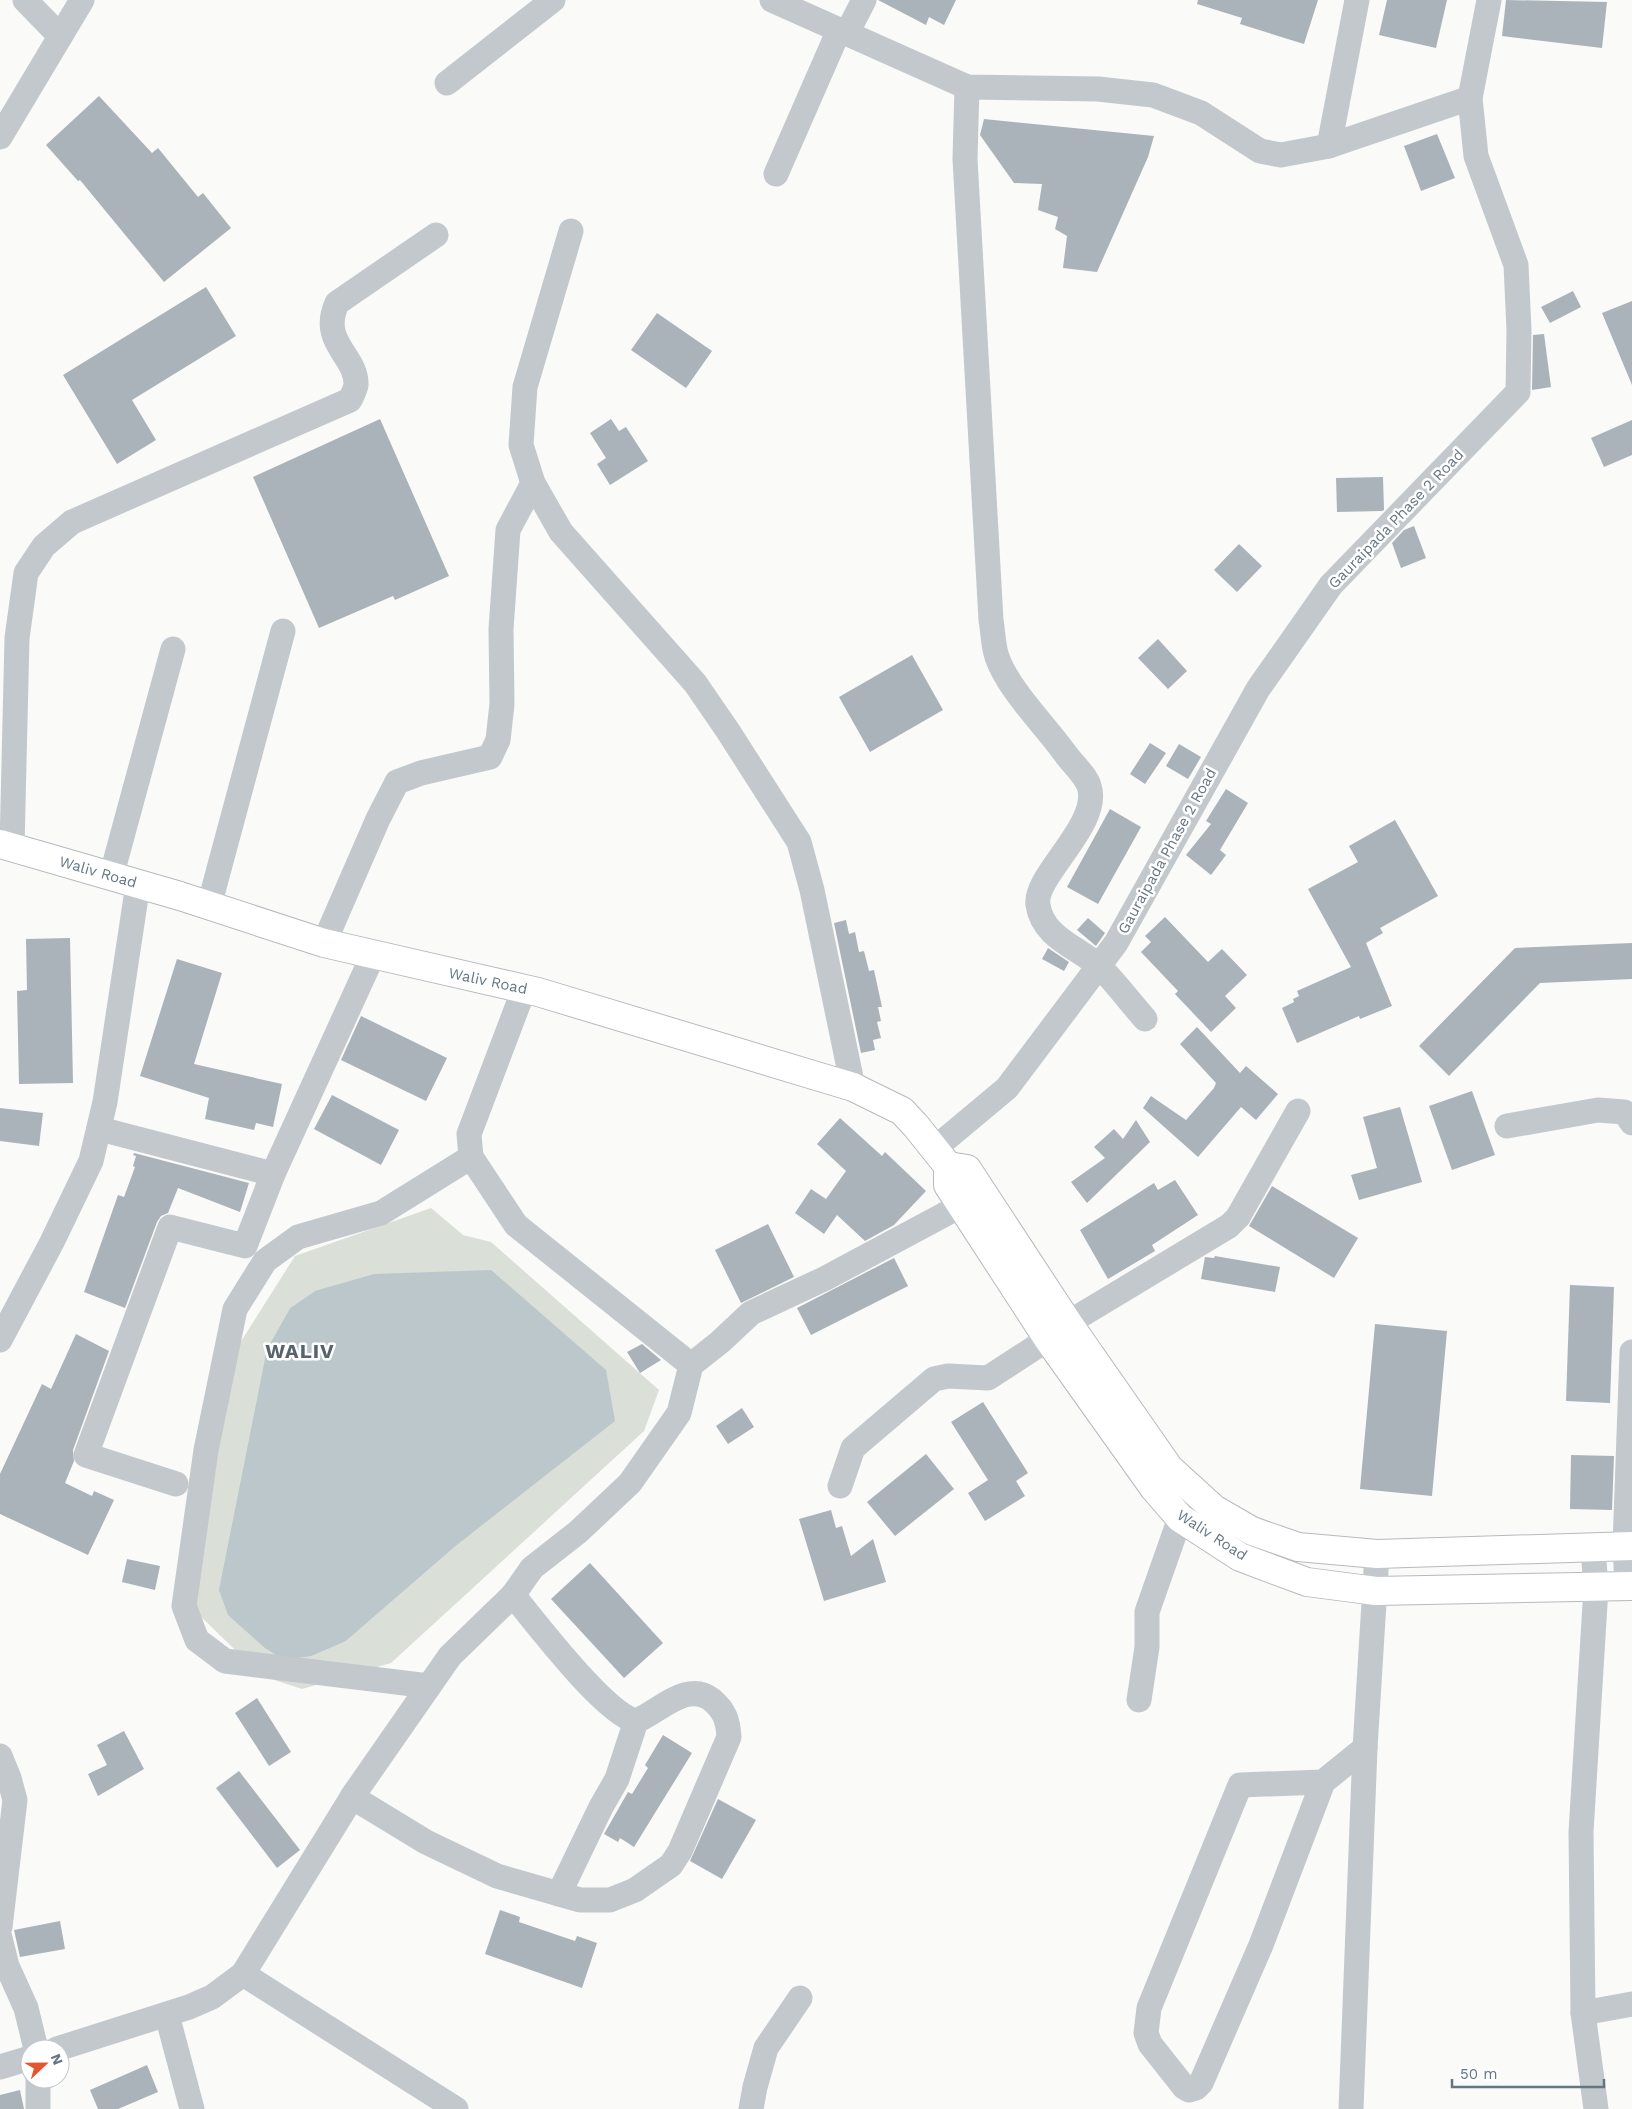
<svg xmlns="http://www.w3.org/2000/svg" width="1632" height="2109" viewBox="0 0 1632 2109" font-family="'Work Sans',sans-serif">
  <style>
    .green { fill: #dadfd7; fill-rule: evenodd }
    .water { fill: #bbc7cb }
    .building { fill: #aab3b9 }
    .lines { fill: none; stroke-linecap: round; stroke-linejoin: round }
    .major-casing { stroke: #b5babe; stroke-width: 30 }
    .minor { stroke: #c3c8cc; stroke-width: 25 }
    .major { stroke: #fff; stroke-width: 28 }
    .labels { text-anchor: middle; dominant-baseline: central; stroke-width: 5; stroke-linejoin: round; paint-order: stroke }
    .street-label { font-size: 15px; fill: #657683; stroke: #fff }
    .district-label { font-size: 20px; font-weight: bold; letter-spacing: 1px; fill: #57646e; stroke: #fff }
  </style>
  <rect width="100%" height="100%" fill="#fafaf8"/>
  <path class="green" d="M431,1208L463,1235L491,1242L659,1390L644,1431L391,1663L302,1689L262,1676L191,1607L233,1354L295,1256ZM315,1291L458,1544L346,1641L267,1349L290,1308Z"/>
  <polygon class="water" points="491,1270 606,1370 615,1421 458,1544 346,1641 311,1656 284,1660 265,1648 228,1615 219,1590 267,1349 290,1308 315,1291 374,1274"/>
  <g class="building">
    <polygon points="878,0 956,0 944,25 929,17 926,25"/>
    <polygon points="1198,0 1318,0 1304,44 1240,24 1242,18 1197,4"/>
    <polygon points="1387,0 1447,0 1436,48 1379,35"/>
    <polygon points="1506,0 1607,2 1602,48 1502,36"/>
    <polygon points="99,96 152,153 158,148 198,197 203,193 231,228 164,282 80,180 78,181 46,145"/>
    <polygon points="984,119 1154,136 1148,157 1097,272 1063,268 1067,236 1055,229 1058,217 1038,210 1042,184 1014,183 980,135"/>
    <polygon points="1437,134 1455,178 1421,191 1404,146"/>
    <polygon points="206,287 236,336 132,400 156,440 117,464 63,375"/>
    <polygon points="1573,291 1581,307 1550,323 1541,307"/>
    <polygon points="1632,301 1632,385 1602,313"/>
    <polygon points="657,313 712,351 686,388 631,350"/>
    <polygon points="1544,334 1551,387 1532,390 1533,335"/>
    <polygon points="380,419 449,576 395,600 393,596 319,628 253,477"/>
    <polygon points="611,419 619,431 626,427 648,461 610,485 597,464 606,458 590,433"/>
    <polygon points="1632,420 1632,455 1604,467 1591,438"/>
    <polygon points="1383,477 1384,510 1382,511 1337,512 1336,478"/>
    <polygon points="1414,526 1426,558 1401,568 1392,543 1404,530"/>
    <polygon points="1239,544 1262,566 1237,592 1214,570"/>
    <polygon points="1158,639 1187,671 1168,689 1138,658"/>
    <polygon points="912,655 943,710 870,752 839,697"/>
    <polygon points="1150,743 1166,753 1145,784 1130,774"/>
    <polygon points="1179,744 1201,757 1188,779 1166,766"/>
    <polygon points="1226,789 1248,803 1220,850 1226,855 1211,875 1186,855 1211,824 1206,821"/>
    <polygon points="1110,809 1141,827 1098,904 1067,887"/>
    <polygon points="1395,820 1438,896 1380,928 1383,933 1366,943 1392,1006 1360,1019 1359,1016 1297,1043 1282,1008 1294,1002 1293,999 1299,996 1297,991 1351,967 1308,889 1358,862 1349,846"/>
    <polygon points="1165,917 1208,962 1222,949 1247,975 1225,996 1236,1008 1211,1032 1175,994 1178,991 1141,952 1151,942 1145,936"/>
    <polygon points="1088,918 1105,933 1096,946 1077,930"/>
    <polygon points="846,920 849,934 855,932 859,952 864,951 869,971 874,970 882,1007 878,1007 881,1021 877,1022 881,1038 873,1040 875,1050 861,1053 834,923"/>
    <polygon points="70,938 73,1083 19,1084 17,991 27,990 26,939"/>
    <polygon points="1632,943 1632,979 1540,983 1449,1076 1419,1046 1515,948"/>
    <polygon points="1048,948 1069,962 1064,971 1042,959"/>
    <polygon points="177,959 222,973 194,1064 282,1084 273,1127 256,1123 254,1130 205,1119 209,1098 140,1076"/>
    <polygon points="361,1016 447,1058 426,1101 341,1060"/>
    <polygon points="1197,1027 1240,1073 1246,1066 1278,1094 1256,1120 1241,1107 1198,1157 1143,1108 1151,1096 1186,1120 1214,1088 1216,1083 1180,1044"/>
    <polygon points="1472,1091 1495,1155 1452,1170 1429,1106"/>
    <polygon points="332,1095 399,1130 381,1165 314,1129"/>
    <polygon points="1400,1107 1422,1182 1359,1200 1351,1175 1377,1168 1363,1117"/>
    <polygon points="0,1108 43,1113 39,1146 0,1141"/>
    <polygon points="840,1118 882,1156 885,1152 926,1191 894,1225 865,1241 837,1215 824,1234 795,1213 811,1189 826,1199 846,1171 817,1144"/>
    <polygon points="1136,1120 1150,1142 1087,1203 1071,1182 1105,1158 1094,1147 1114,1129 1123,1139"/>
    <polygon points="134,1153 249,1183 240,1212 178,1188 168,1213 161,1216 157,1222 125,1308 84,1292 118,1195 124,1197 135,1167 133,1166 136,1156 133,1155"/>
    <polygon points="1175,1180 1198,1215 1152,1245 1155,1251 1108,1279 1080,1230 1154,1183 1158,1190"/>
    <polygon points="1272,1186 1358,1238 1334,1278 1249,1226"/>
    <polygon points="768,1224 794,1277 741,1303 715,1250"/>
    <polygon points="1215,1256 1280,1267 1275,1292 1201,1279 1205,1257 1214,1258"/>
    <polygon points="894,1258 908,1286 811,1335 797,1308"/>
    <polygon points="1570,1285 1614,1287 1610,1403 1566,1401"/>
    <polygon points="1375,1324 1447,1331 1432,1496 1360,1489"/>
    <polygon points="76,1334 109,1351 73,1450 74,1461 65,1483 92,1496 94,1491 114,1500 88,1555 0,1514 0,1474 42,1384 51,1389"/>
    <polygon points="642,1344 661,1360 640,1373 627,1352"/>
    <polygon points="983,1402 1028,1473 1016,1481 1025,1496 985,1521 968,1493 988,1480 951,1422"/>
    <polygon points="742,1408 754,1427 728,1444 716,1426"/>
    <polygon points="926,1454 954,1489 895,1536 867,1502"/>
    <polygon points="1571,1455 1614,1456 1612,1510 1570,1509"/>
    <polygon points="831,1510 836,1528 842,1526 851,1556 873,1539 886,1582 824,1601 799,1519"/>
    <polygon points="127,1559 160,1566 155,1590 122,1582"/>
    <polygon points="590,1563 663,1643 624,1678 551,1599"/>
    <polygon points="257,1698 291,1752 269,1766 235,1713"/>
    <polygon points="124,1731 144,1769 98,1796 88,1774 107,1765 97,1745"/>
    <polygon points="663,1735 692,1753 634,1847 620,1838 618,1842 604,1834 628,1792 632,1794 648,1768 645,1765"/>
    <polygon points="239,1771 300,1850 277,1868 216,1788"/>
    <polygon points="718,1799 756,1820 722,1879 690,1861"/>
    <polygon points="500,1910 520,1917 519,1922 575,1941 577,1936 597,1943 582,1988 485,1954"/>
    <polygon points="60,1921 65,1949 20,1957 14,1930"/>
    <polygon points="147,2065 158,2092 118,2109 98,2109 90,2090"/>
    <polygon points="20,2090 24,2109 0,2109 0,2095"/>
  </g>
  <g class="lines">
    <defs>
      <g id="major">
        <polyline points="0,844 180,896 324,943 538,992 853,1087 902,1111 916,1126 948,1166 948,1185 1048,1339 1154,1488 1180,1518 1240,1557 1307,1582 1376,1591 1632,1586"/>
        <polyline points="948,1166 967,1169 1068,1323 1169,1468 1214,1509 1252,1531 1298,1547 1377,1554 1632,1546"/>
      </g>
    </defs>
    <use href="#major" class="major-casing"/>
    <g class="minor">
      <polyline points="25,0 60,36"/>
      <polyline points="772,0 967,87 1098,89 1153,95 1201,113 1260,151 1281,155 1329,146 1470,98"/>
      <polyline points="847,33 864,0"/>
      <polyline points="447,83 553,0"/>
      <path d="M967,87L965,159L991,620C993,631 993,646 997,657C1009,691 1046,726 1067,756C1074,765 1086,776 1089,786C1102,824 1033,876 1038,905C1043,938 1078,947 1100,967C1116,983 1130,1002 1145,1019"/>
      <polyline points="0,137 82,0"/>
      <polyline points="1329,146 1357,0"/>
      <polyline points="776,174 839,30"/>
      <polyline points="571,231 525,387 521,445 533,483 561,532 695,683 728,731 799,842 812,890 853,1087"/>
      <path d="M12,847L17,638L26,573L44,546L72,522L350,400C352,396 355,390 356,385C357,355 319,343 337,303L436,235"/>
      <polyline points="111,877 173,649"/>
      <polyline points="209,906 283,631"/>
      <polyline points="324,943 378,819 397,782 421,773 490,757 498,740 502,704 501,629 508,530 533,483"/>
      <polyline points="524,989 469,1134 471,1157 516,1225 691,1365"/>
      <polyline points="1507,1126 1598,1110 1624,1112 1632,1123"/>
      <polyline points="100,1129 273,1174"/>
      <polyline points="934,1149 1007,1088 1116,943 1258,689 1331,585 1518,392 1519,330 1516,265 1476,156 1470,98 1489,0"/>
      <polyline points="0,1340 52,1242 91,1161 105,1102 138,884"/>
      <polyline points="176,1484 86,1455 170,1227 245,1246 273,1174 373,955"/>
      <polyline points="840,1486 853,1448 934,1379 948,1376 988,1378 1048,1339 1068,1323 1229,1226 1238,1217 1298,1111"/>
      <polyline points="1593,1548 1596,1588 1581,1832 1583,2013 1596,2109"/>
      <polyline points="1627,1586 1625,1546 1632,1352"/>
      <polyline points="429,1686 225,1661 197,1640 184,1606 206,1450 235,1309 265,1261 298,1237 381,1213 471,1157"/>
      <polyline points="1139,1700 1147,1647 1147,1612 1180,1518"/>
      <polyline points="0,1756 9,1778 15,1800 0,1927"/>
      <polyline points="1323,1782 1261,1945 1201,2083 1196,2088 1189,2090 1184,2087 1150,2044 1146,2033 1149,2008 1240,1785 1323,1782 1365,1748"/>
      <path d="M352,1797L426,1842L497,1876L580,1900H610L635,1890L671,1865L680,1851L729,1737C728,1721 725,1711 712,1700C687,1680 659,1712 636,1721C605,1714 536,1623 513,1595"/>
      <polyline points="559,1894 601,1807 617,1779 636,1721"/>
      <polyline points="0,1938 7,1966 26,2008 36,2049"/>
      <polyline points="243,1974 456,2109"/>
      <polyline points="1583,2013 1632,2004"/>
      <polyline points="167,2015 192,2109"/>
      <polyline points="57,2049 189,2007 212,1997 243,1974 354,1794 450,1656 513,1595 532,1568 578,1532 630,1483 679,1413 691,1365 720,1342 751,1313 824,1279 979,1196"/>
      <polyline points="0,2067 30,2058"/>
      <polyline points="38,2109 38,2079"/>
      <polyline points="751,2109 755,2087 766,2048 800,1998"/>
      <polyline points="1351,2109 1365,1748 1377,1554"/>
    </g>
    <use href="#major" class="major"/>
  </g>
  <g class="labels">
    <g class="street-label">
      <text transform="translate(1396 519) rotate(-46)">Gauraipada Phase 2 Road</text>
      <text transform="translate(1167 851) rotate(-61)">Gauraipada Phase 2 Road</text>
      <text transform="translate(98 872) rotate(16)">Waliv Road</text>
      <text transform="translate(488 981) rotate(12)">Waliv Road</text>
      <text transform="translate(1212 1535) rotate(33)">Waliv Road</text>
    </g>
    <g class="district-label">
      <text x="300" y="1351">WALIV</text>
    </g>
  </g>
  <g transform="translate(45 2064) rotate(68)"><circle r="24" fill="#ffffff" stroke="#c1c8cd"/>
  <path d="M0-4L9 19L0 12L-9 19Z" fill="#e4572e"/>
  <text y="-8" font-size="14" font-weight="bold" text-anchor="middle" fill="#657683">N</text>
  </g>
  <path d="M1452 2079v8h152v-8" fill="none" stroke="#657683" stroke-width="2.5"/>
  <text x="1460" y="2079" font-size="15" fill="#657683" stroke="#ffffff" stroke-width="4" paint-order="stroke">50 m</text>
</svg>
